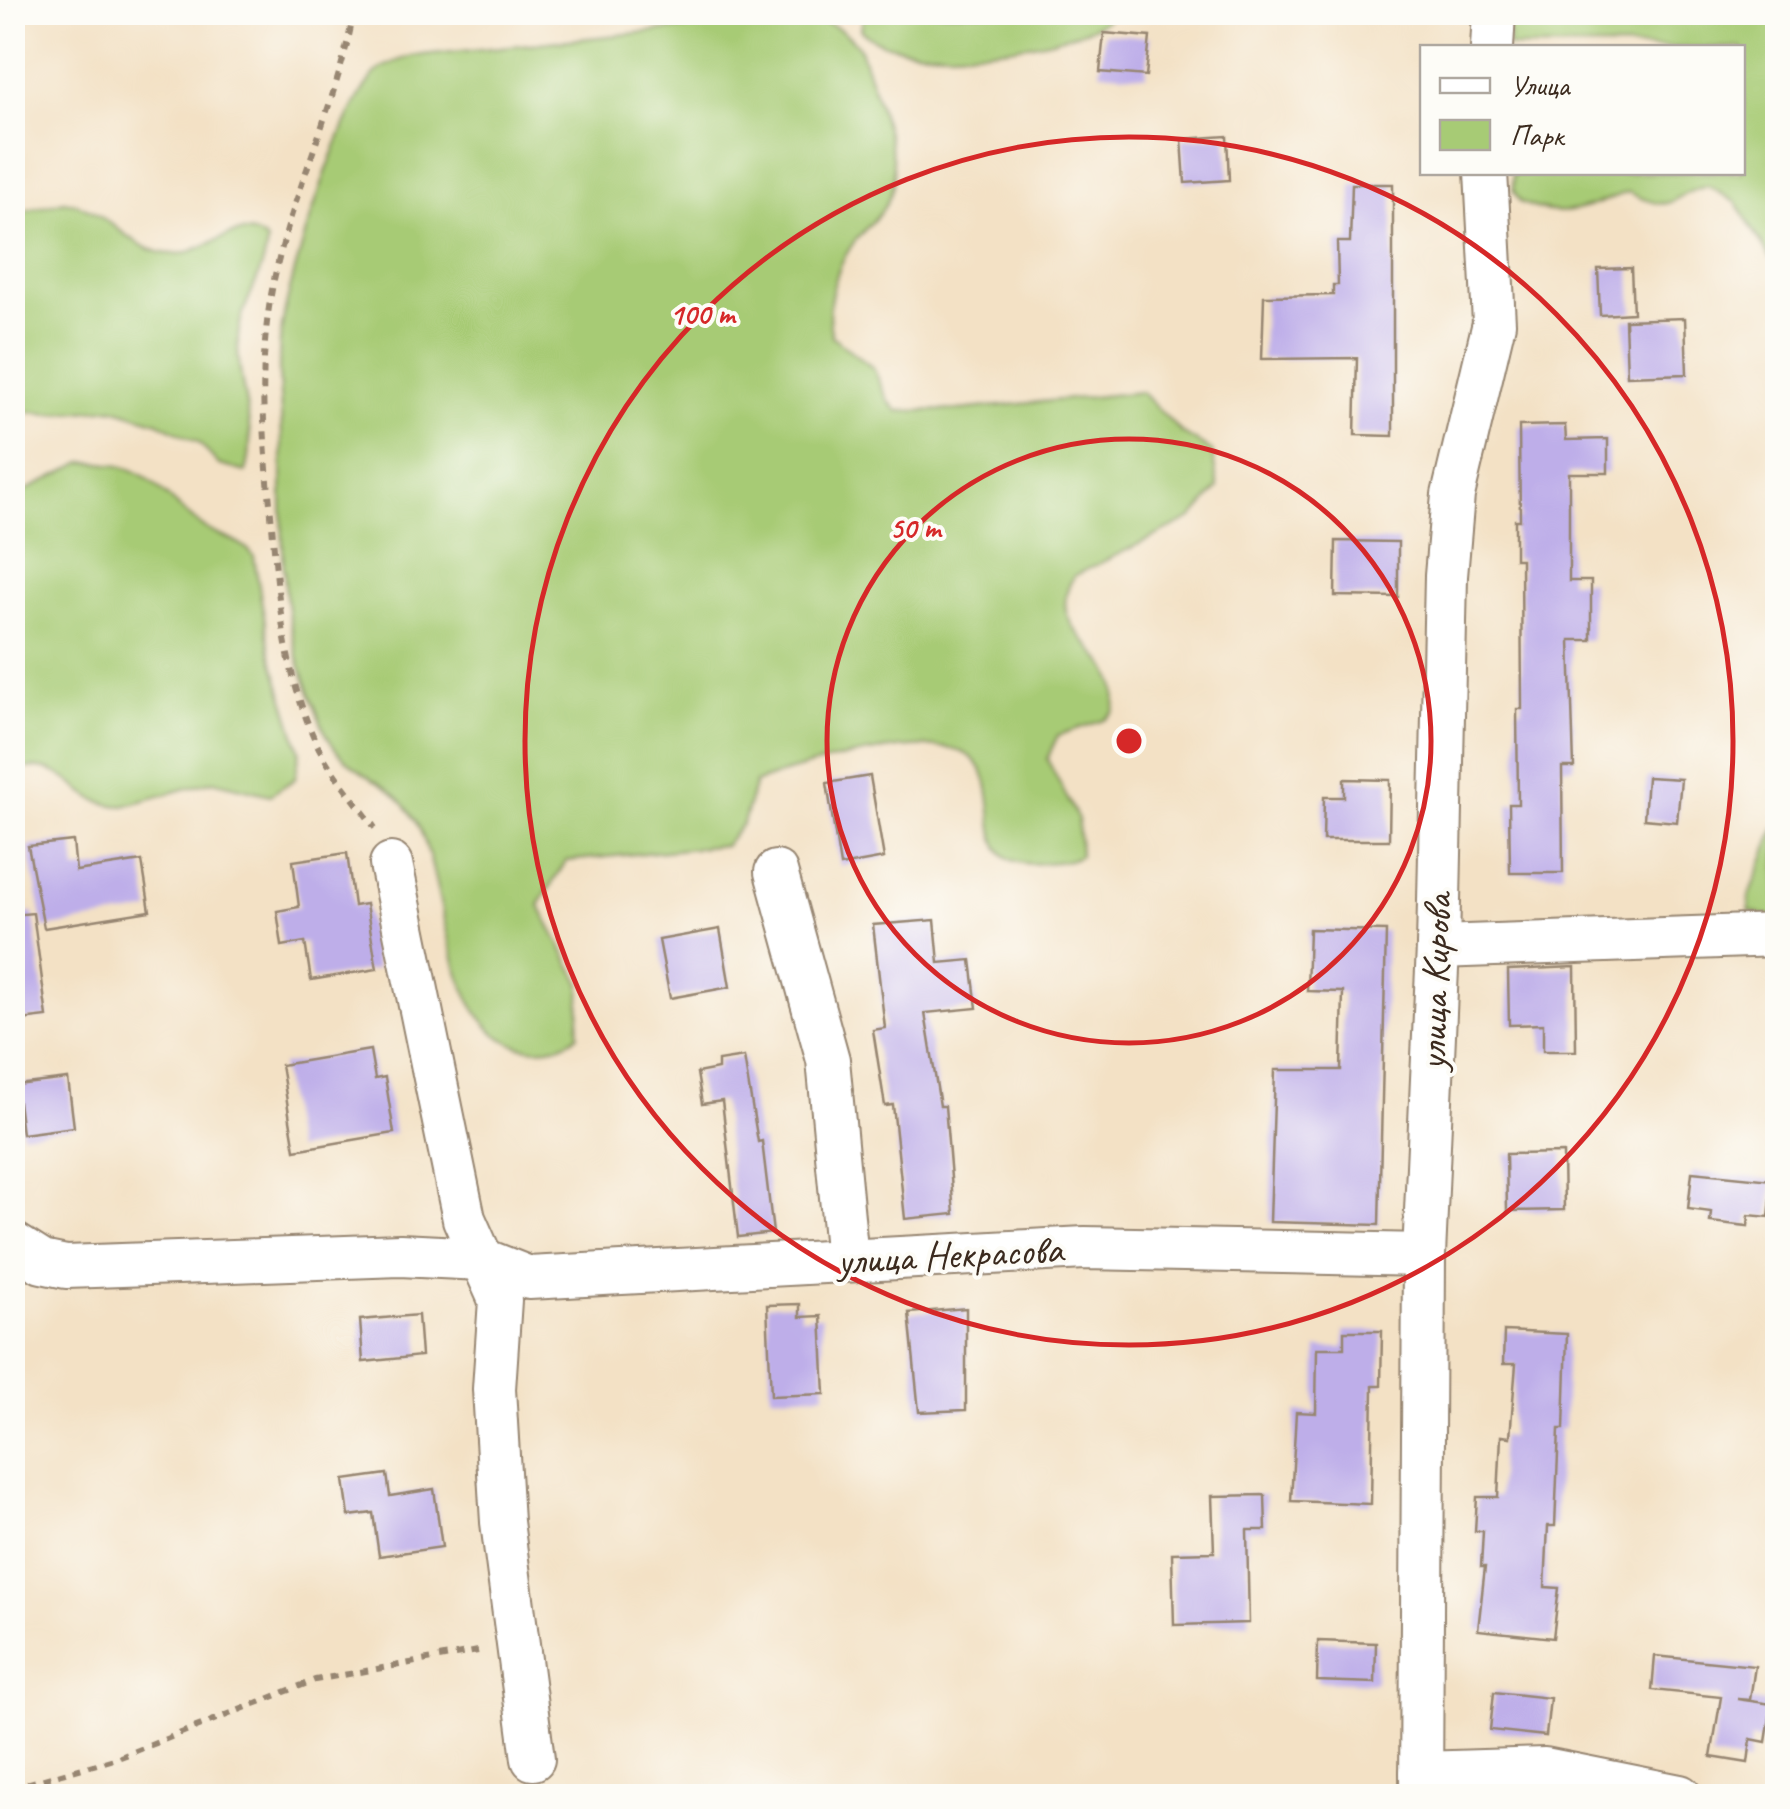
<svg xmlns="http://www.w3.org/2000/svg" width="1790" height="1809" viewBox="0 0 1790 1809" font-family="Caveat,sans-serif">
  <style>
    .green { fill: #a7cb75; stroke: #717a4a; stroke-width: 2.5 }
    .building { fill: #beaee9 }
    .lines { fill: none; stroke-linecap: round; stroke-linejoin: round }
    .minor-casing { stroke: #978672; stroke-width: 46 }
    .path { stroke: #978672; stroke-width: 6; stroke-dasharray: 8 8; stroke-linecap: butt }
    .minor { stroke: #fff; stroke-width: 42 }
    .ring { fill: none; stroke: #d62828; stroke-width: 5 }
    .labels { text-anchor: middle; dominant-baseline: central; stroke-width: 8; stroke-linejoin: round; paint-order: stroke }
    .street-label { font-size: 40px; fill: #3b2a1e; stroke: #fdfcf7 }
    .centre { fill: #d62828; stroke: #fdfcf7; stroke-width: 5 }
    .ring-label { font-size: 30px; text-anchor: middle; font-weight: bold; fill: #d62828; stroke: #fdfcf7; stroke-width: 8; stroke-linejoin: round; paint-order: stroke }
  </style>
  <rect width="100%" height="100%" fill="#fdfcf7"/>
  <filter id="ink" filterUnits="userSpaceOnUse"><feTurbulence type="fractalNoise" baseFrequency=".01" numOctaves="2"/><feDisplacementMap in="SourceGraphic" scale="20" xChannelSelector="R" yChannelSelector="G"/><feConvolveMatrix kernelMatrix="1 2 1 2 8 2 1 2 1" color-interpolation-filters="sRGB"/></filter>
  <filter id="wash" filterUnits="userSpaceOnUse"><feTurbulence type="fractalNoise" baseFrequency=".0048" numOctaves="4" result="noise"/><feDisplacementMap in="SourceGraphic" scale="40" xChannelSelector="R" yChannelSelector="G"/><feGaussianBlur stdDeviation="2.25" result="paint"/><feColorMatrix in="noise" values="0 0 0 0 0 0 0 0 0 0 0 0 0 0 0 0 0 1.4 0 .05"/><feComposite in="paint" operator="in"/></filter>
  <g filter="url(#wash)">
    <rect width="100%" height="100%" fill="#f3e1c5"/>
    <g class="green">
      <path d="M864,12H1114V13C1083,49 891,71 861,29Z"/>
      <path d="M1508,13H1777V269L1737,203L1708,186C1665,195 1678,217 1628,192C1588,206 1565,223 1520,202L1513,190V173L1742,172V48L1509,47Z"/>
      <path d="M774,19C811,18 837,17 860,49C871,84 898,150 893,184C889,208 875,218 860,235C838,259 823,305 832,336L873,368L889,402L898,411L959,410L1141,392L1182,433L1212,451L1218,488L1192,518L1074,576C1037,637 1130,648 1114,711L1105,720L1058,735L1047,759L1078,819L1080,855C1070,862 1056,862 1043,863C965,872 1010,791 972,758C935,727 797,767 755,783L743,823L725,845L566,861L539,905L581,984L578,1035C565,1046 547,1051 529,1048C446,1037 447,890 420,830C397,781 370,786 339,753C324,737 315,706 307,685C277,608 283,527 282,445C282,407 276,370 281,332C289,277 340,107 378,71C387,63 401,60 412,56Z"/>
      <path d="M64,201C106,206 130,254 174,254C208,254 237,215 267,241C265,277 240,303 238,338C236,383 259,427 246,472L219,465L199,443L158,422L113,408L49,414L13,410V214Z"/>
      <path d="M83,462C156,463 151,491 202,526C219,539 242,538 254,557L270,652L300,751L295,779L270,795L213,781L124,806C71,805 72,756 13,770V497Z"/>
      <polygon points="1777,824 1777,919 1749,911 1749,898"/>
    </g>
    <g id="blocks">
      <g class="building">
        <polygon points="1104,33 1150,37 1146,76 1100,72"/>
        <polygon points="1227,136 1229,180 1185,183 1182,139"/>
        <polygon points="1352,184 1393,184 1393,436 1355,435 1357,358 1262,359 1264,296 1333,295 1333,285 1338,285 1337,242 1350,242"/>
        <polygon points="1631,268 1633,313 1600,315 1598,269"/>
        <polygon points="1685,318 1687,374 1627,376 1625,320"/>
        <polygon points="1565,425 1566,440 1608,439 1608,473 1569,473 1569,581 1591,581 1591,640 1570,640 1574,767 1562,767 1563,873 1510,873 1509,804 1518,804 1517,709 1522,709 1521,559 1515,559 1515,520 1520,520 1519,426"/>
        <polygon points="1336,541 1398,542 1398,597 1335,596"/>
        <polygon points="870,776 884,858 840,866 827,783"/>
        <polygon points="1647,777 1681,779 1677,822 1644,819"/>
        <polygon points="1344,779 1390,780 1389,840 1323,840 1324,797 1344,797"/>
        <polygon points="73,841 76,871 142,861 150,911 44,928 28,846"/>
        <polygon points="347,853 354,906 366,904 377,969 311,980 305,942 282,946 277,911 299,907 293,861"/>
        <polygon points="33,913 47,1017 12,1021 12,915"/>
        <polygon points="935,920 939,963 971,960 977,1008 925,1013 940,1106 945,1106 954,1214 905,1219 893,1105 885,1106 873,1030 885,1028 873,925"/>
        <polygon points="720,929 730,987 670,998 659,940"/>
        <polygon points="1309,929 1386,931 1379,1225 1270,1222 1275,1070 1341,1070 1343,992 1307,991"/>
        <polygon points="1575,967 1576,1051 1543,1051 1543,1024 1509,1025 1508,970"/>
        <polygon points="370,1050 375,1079 385,1077 394,1133 295,1150 281,1065"/>
        <polygon points="744,1057 758,1142 762,1141 773,1233 738,1237 722,1101 702,1104 697,1073 718,1069 718,1061"/>
        <polygon points="68,1079 74,1127 22,1134 16,1085"/>
        <polygon points="1563,1153 1564,1210 1507,1211 1506,1154"/>
        <polygon points="1692,1172 1773,1180 1769,1217 1749,1215 1748,1226 1710,1222 1711,1212 1688,1209"/>
        <polygon points="800,1304 800,1317 821,1316 825,1394 771,1396 767,1305"/>
        <polygon points="966,1308 966,1410 919,1412 909,1313"/>
        <polygon points="418,1315 421,1356 363,1362 360,1320"/>
        <polygon points="1344,1331 1382,1331 1381,1386 1373,1386 1371,1504 1291,1501 1296,1412 1316,1413 1317,1348 1344,1348"/>
        <polygon points="1504,1331 1567,1334 1564,1429 1559,1429 1555,1526 1548,1526 1545,1587 1559,1588 1553,1638 1478,1630 1485,1567 1481,1567 1483,1531 1475,1531 1477,1497 1498,1497 1501,1436 1510,1437 1516,1364 1503,1364"/>
        <polygon points="387,1474 390,1496 434,1489 442,1547 379,1556 373,1513 349,1516 344,1480"/>
        <polygon points="1265,1495 1266,1530 1247,1530 1249,1623 1174,1625 1172,1553 1214,1552 1212,1496"/>
        <polygon points="1318,1641 1376,1643 1375,1683 1317,1681"/>
        <polygon points="1655,1656 1755,1666 1750,1700 1737,1699 1772,1704 1766,1742 1751,1739 1748,1763 1711,1757 1721,1697 1652,1690"/>
        <polygon points="1494,1692 1550,1698 1546,1736 1490,1730"/>
      </g>
    </g>
  </g>
  <g filter="url(#ink)">
    <use href="#blocks" fill-opacity="0" stroke="#978672" stroke-width="2.5"/>
    <g class="lines">
      <defs>
        <g id="minor">
          <polyline points="1492,48 1494,12"/>
          <polyline points="391,864 464,1219 500,1300 494,1389 502,1522 533,1759"/>
          <polyline points="776,872 828,1060 847,1260"/>
          <polyline points="1438,947 1778,935"/>
          <polyline points="12,1243 42,1262 66,1267 400,1255 481,1259 529,1278 1085,1248 1424,1255"/>
          <polyline points="1421,1773 1545,1769 1680,1796"/>
          <polyline points="1421,1796 1424,1255 1438,947 1446,576 1453,495 1494,323 1486,172"/>
        </g>
      </defs>
      <use href="#minor" class="minor-casing"/>
      <g class="path">
        <path d="M354,12C337,103 295,186 275,275C256,360 264,439 272,525C278,598 284,672 315,740C330,773 355,799 375,828"/>
        <polyline points="12,1788 118,1758 315,1680 478,1651"/>
      </g>
      <use href="#minor" class="minor"/>
    </g>
  </g>
  <g class="ring">
    <circle cx="1129" cy="741" r="302"/>
    <circle cx="1129" cy="741" r="604"/>
  </g>
  <g class="labels">
    <g class="street-label">
      <text transform="translate(1435 982) rotate(-88)">улица Кирова</text>
      <text transform="translate(950 1255) rotate(-3)">улица Некрасова</text>
    </g>
  </g>
  <circle cx="1129" cy="741" r="15" class="centre"/>
  <g class="ring-label">
    <text x="702" y="324">100 m</text>
    <text x="915" y="538">50 m</text>
  </g>
  <rect width="1790" height="1809" fill="none" stroke="#fdfcf7" stroke-width="50"/>
  <rect x="1420" y="45" width="325" height="130" fill="#fdfcf7" stroke="#afa8a0" stroke-width="2.5"/>
  <rect x="1440" y="78" width="50" height="15" fill="#ffffff" stroke="#afa8a0" stroke-width="2.5"/>
  <text x="1510" y="95" font-size="30" fill="#3b2a1e">Улица</text>
  <rect x="1440" y="120" width="50" height="30" fill="#a7cb75" stroke="#afa8a0" stroke-width="2.5"/>
  <text x="1510" y="145" font-size="30" fill="#3b2a1e">Парк</text>
</svg>
